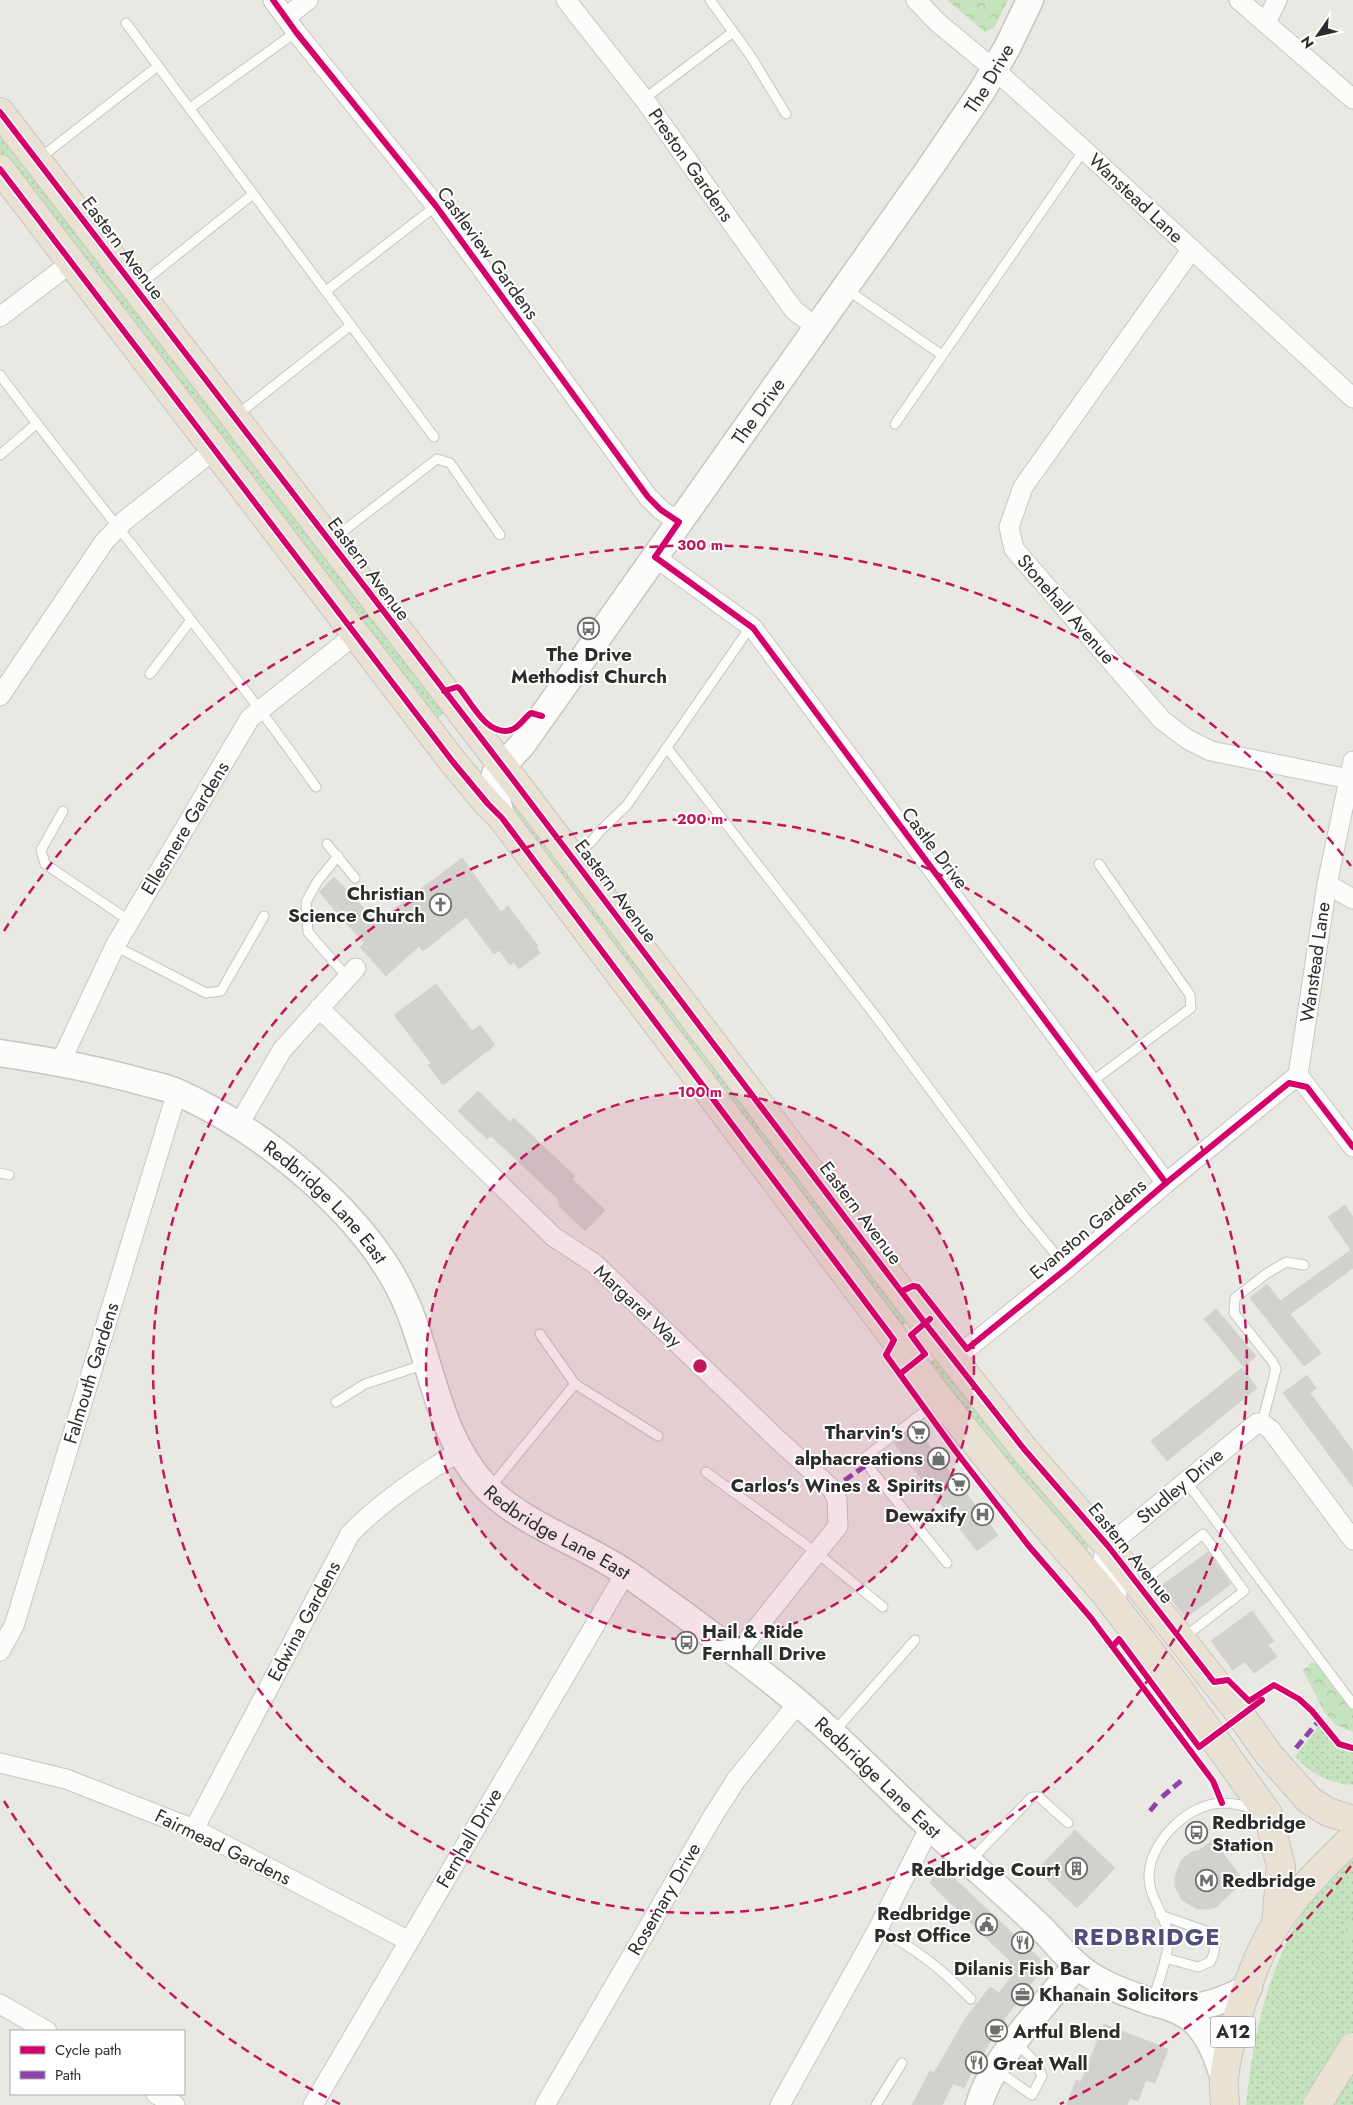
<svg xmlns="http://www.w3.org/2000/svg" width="1353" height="2105" viewBox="0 0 1353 2105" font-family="Jost,sans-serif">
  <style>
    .grass { fill: url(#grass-dots) }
    .forest { fill: url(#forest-crowns) }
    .building { fill: #d2d1cd; stroke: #d4d3ce }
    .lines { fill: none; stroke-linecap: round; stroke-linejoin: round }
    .lane-casing { stroke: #c7c6c6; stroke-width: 11 }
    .street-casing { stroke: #c7c6c6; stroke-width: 21 }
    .secondary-casing { stroke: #c7c6c6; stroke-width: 29 }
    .highway-casing { stroke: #c5c5c2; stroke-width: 30 }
    .lane { stroke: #fcfcfb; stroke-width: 9 }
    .street { stroke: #fcfcfb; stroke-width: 19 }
    .secondary { stroke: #fcfcfb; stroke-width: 26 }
    .highway { stroke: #e8e1d4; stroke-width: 28 }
    .highway-bridge-casing { stroke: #c5c5c2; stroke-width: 30; stroke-linecap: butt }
    .highway-bridge { stroke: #e8e1d4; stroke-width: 28 }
    .quiet { stroke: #8e44ad; stroke-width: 5; stroke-dasharray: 10 5; stroke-linecap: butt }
    .cycleway-casing { stroke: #fff; stroke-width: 9 }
    .cycleway { stroke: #d6006c; stroke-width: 6 }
    .ring { fill: none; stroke: #c2185b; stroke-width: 2.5; stroke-dasharray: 9 6 }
    .labels { text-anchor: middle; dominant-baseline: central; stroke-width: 4; stroke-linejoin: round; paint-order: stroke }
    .shield { fill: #fff; stroke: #6b6b6b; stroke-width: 1 }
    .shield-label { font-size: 18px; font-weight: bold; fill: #2c2c2c }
    .street-label { font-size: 19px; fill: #2c2c2c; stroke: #fff }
    .poi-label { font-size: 19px; font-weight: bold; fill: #2c2c2c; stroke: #fff; text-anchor: end }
    .district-label { font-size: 24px; font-weight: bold; letter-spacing: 1px; fill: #4f4e7a; stroke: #fff }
    .centre { fill: #c2185b; stroke: #fff; stroke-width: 2.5 }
    .ring-label { font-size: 15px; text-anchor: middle; font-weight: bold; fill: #c2185b; stroke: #fff; stroke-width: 4; stroke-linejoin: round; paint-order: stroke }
  </style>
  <defs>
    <pattern id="grass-dots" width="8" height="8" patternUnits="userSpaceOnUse" patternTransform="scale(1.25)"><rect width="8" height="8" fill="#c5e4bd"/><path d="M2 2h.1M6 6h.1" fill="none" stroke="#a9c4a3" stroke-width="1.8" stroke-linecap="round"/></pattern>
    <pattern id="forest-crowns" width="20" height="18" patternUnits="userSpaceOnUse" patternTransform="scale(1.25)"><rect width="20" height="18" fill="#c5e4bd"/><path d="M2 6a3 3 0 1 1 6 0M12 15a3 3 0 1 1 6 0" fill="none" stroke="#a9c4a3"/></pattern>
  </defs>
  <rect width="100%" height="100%" fill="#e9e8e2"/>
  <g class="grass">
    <polygon points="0,131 444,713 434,722 0,154"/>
    <polygon points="500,785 910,1321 897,1331 601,926 499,795"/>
    <polygon points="938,1356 1088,1542 1087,1551 1084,1554 926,1365"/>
    <path d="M1319,1726L1339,1747L1353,1750V1785C1330,1784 1309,1773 1295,1756Z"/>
    <path d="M1353,1857V2105H1246C1254,2019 1280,1912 1353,1857Z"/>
  </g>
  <g class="forest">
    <polygon points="947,0 1008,0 994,28 985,32"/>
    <polygon points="1311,1663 1317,1663 1353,1709 1353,1732 1336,1725 1324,1712 1303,1670"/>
    <polygon points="1353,1914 1353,1948 1348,1942 1345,1926"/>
  </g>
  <g class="building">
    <polygon points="462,858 501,912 508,906 538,946 536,947 540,953 519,969 514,962 510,965 499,950 494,954 466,917 423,951 419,946 386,976 360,947 364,943 319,892 334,877 377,922"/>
    <polygon points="436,984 472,1031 480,1025 495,1045 443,1085 428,1065 431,1063 394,1015"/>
    <polygon points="478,1091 510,1122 514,1118 546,1149 575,1176 572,1179 605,1210 585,1231 559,1206 559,1200 523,1166 491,1136 487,1139 458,1111"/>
    <polygon points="1345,1205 1353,1217 1353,1268 1290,1314 1321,1353 1304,1366 1250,1298 1267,1284 1280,1301 1351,1250 1328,1217"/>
    <polygon points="1216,1309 1256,1356 1244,1367 1204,1319"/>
    <polygon points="1242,1368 1257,1388 1167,1461 1151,1441"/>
    <polygon points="1307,1375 1316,1388 1310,1393 1353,1451 1353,1487 1283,1393"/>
    <polygon points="915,1427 998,1535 977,1551 894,1443"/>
    <polygon points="1208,1552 1231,1584 1186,1618 1161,1586"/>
    <polygon points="1252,1611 1274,1641 1268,1645 1277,1657 1254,1673 1245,1662 1233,1670 1211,1641"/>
    <polygon points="1075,1830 1115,1868 1077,1908 1037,1870"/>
    <polygon points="1213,1840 1244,1881 1216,1907 1210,1909 1197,1909 1182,1900 1175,1886 1175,1876 1182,1859 1192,1852 1198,1851"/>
    <polygon points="940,1865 1039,1958 1040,1972 1008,2014 972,2071 964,2088 953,2083 942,2105 912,2105 930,2071 934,2073 967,2016 990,1987 999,1993 1012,1976 1010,1961 930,1883"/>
    <polygon points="1104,2024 1168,2049 1155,2083 1146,2080 1138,2101 1130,2098 1127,2105 1067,2105 1076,2080 1081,2082"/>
  </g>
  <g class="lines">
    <defs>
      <g id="lane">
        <polyline points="710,0 750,55 786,114"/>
        <polyline points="126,23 434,437"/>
        <polyline points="644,99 733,32"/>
        <polyline points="190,108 296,32"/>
        <polyline points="40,158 158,66"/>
        <polyline points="138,286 253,194"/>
        <polyline points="846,289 942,355"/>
        <polyline points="326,291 436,206"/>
        <path d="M0,375C104,514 216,645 316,787"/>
        <polyline points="237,415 351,325"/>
        <polyline points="895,424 1084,150"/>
        <polyline points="0,455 36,424"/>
        <polyline points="333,539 437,459 450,463 500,535"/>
        <polyline points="150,674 191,620"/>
        <polyline points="667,748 877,1018 1024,1216 1067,1268"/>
        <polyline points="63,811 41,850 45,864 130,921"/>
        <polyline points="327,844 355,878"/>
        <polyline points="338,856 317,882 306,902 308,932 347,977"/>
        <polyline points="573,856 591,842 600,831 627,805 751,626"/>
        <polyline points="115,946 206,993 221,991 264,916"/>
        <polyline points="1090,1083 1191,1008 1190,995 1099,864"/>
        <polyline points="0,1173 9,1175"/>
        <polyline points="540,1334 575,1384 658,1436"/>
        <polyline points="938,1401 864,1458 872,1471 947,1563"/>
        <polyline points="336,1402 365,1384 426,1364"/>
        <polyline points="1262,1423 1276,1369 1272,1361 1234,1313 1235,1298 1266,1274 1286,1262 1304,1265"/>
        <polyline points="706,1472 817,1553 883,1607"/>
        <polyline points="1186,1481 1353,1704"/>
        <polyline points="490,1488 575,1384"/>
        <polyline points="1140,1584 1203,1534 1244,1591 1183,1638"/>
        <polyline points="834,1732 915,1640"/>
        <polyline points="971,1860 1032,1797 1039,1797 1068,1823"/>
        <path d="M1160,1915L1206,1931C1216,1940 1217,1950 1210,1962L1198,1967L1165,1958"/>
        <path d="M878,1929C918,1950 939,1967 971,1999"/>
        <path d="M1153,2001C1158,1981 1169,1957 1168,1937C1167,1915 1148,1898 1149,1875C1150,1842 1188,1803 1223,1803C1234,1803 1246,1806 1256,1810"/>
        <polyline points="998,2071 1032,2095 1042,2076 1035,2062 1016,2042"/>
        <polyline points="876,2105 902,2063"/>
      </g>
      <g id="street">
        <polyline points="273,0 296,32 436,206 648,497 661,510 679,522"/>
        <polyline points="566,0 644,99 788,302 794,310 817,328"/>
        <polyline points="916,0 937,22 995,70 1084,150 1353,398"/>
        <polyline points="1239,0 1353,99"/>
        <polyline points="286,17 308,0"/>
        <polyline points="1266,23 1277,0"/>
        <polyline points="1192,249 1023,487 1009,527 1014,549 1162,720 1187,739 1211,751 1349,779"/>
        <polyline points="0,317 72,262"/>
        <polyline points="655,557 753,628 1166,1183"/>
        <polyline points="0,696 104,542 124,521 215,449"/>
        <polyline points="1353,761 1327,884 1298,1075 1353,1147"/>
        <polyline points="1327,884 1353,899"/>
        <polyline points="319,1008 554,1237 595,1264 775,1437 832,1489 837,1499 838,1526 737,1653"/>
        <polyline points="61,1061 115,946 250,718 356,634"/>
        <polyline points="238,1126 282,1050 356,968"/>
        <polyline points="954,1359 1067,1268 1166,1183 1298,1075"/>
        <path d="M1117,1594C1106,1576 1096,1567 1108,1546L1257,1423H1262L1271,1430L1353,1540"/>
        <polyline points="0,1651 14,1626 177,1092"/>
        <polyline points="0,1763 66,1779 194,1829 409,1941"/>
        <path d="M194,1829L350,1534C376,1506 426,1471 459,1452"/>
        <polyline points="0,2004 47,2031"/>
        <polyline points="156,2094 175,2105"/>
        <polyline points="313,2105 626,1572"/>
        <polyline points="545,2105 713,1816 736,1780 798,1703"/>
        <polyline points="780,2105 878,1929 930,1827"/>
      </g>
      <g id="secondary">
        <path id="s1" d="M502,818L493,786L495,774L522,745L929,169L982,91L1008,46L1030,0"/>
        <path id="s2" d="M0,1053C47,1060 93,1068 139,1081C152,1085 167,1087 179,1093C265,1132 370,1217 407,1305C433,1366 438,1436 486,1487C524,1526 590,1546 635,1579C689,1618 743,1657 795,1700C846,1743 892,1792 941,1837C974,1867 1008,1896 1040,1927C1056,1942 1069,1961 1087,1973C1106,1986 1127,1993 1148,2001C1164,2006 1181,2009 1194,2021C1210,2036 1218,2059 1224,2079"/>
        <path d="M1176,2009C1203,2008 1225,2001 1249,1987"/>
        <path d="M979,2105C990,2062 1047,2002 1076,1966"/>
      </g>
      <g id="highway">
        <polyline points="0,112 511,777 925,1323 1024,1449 1108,1546 1237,1710 1269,1755 1309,1800 1328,1812 1353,1820"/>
        <polyline points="0,169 453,762 488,804 502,818 940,1399 1005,1479 1104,1592 1175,1684 1268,1814 1281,1867 1276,1924"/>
        <path d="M1225,2105C1225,2096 1223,2087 1224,2078C1229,2035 1253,1959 1277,1923C1298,1891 1325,1864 1353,1838"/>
      </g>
    </defs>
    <use href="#lane" class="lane-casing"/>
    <use href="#street" class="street-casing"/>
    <use href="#secondary" class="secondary-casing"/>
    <use href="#highway" class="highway-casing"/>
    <use href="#lane" class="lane"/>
    <use href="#street" class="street"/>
    <use href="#secondary" class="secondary"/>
    <use href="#highway" class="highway"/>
    <defs>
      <polyline id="highway-bridge" points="1317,2105 1353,2047"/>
    </defs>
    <use href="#highway-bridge" class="highway-bridge-casing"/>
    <use href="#highway-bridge" class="highway-bridge"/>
    <g class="quiet">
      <polyline points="832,1489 868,1464"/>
      <polyline points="1296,1748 1317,1723"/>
      <polyline points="1162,1797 1182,1780"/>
      <polyline points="1150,1811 1159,1800"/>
    </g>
    <defs>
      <g id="cycleway">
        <polyline points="273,0 296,32 436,206 648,497 661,510 679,522 655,557 753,628 1166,1183"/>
        <polyline points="0,112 511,777 925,1323 1024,1449 1108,1546 1214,1682 1228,1680 1249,1701 1274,1685 1299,1699 1312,1711 1339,1744 1353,1748"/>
        <polyline points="0,169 453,762 488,804 502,818 894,1340 886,1355 954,1449 1028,1545 1091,1618 1213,1781 1222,1803"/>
        <path d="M444,691L457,687L459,688C472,703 487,737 511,730C520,727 524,718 531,713L542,716"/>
        <polyline points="902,1291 913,1286 918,1287 967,1349 1067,1268 1166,1183 1289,1083 1307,1087 1353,1147"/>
        <polyline points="900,1374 925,1354 911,1335 930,1319"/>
        <polyline points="1113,1646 1119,1639 1199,1747 1262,1700"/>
      </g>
    </defs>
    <use href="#cycleway" class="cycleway-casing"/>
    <use href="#cycleway" class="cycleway"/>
  </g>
  <circle cx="700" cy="1366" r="274" fill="#c2185b" fill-opacity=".12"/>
  <g class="ring">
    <circle cx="700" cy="1366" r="274"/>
    <circle cx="700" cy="1366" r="547"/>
    <path d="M1351 1866A821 821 0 0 1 1060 2104M340 2104A821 821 0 0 1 4 1801M4 931A821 821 0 0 1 1351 866"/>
  </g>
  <defs>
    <symbol id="bus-ring" viewBox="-11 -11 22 22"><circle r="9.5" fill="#fff" stroke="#6e6e6c" stroke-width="1.5"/><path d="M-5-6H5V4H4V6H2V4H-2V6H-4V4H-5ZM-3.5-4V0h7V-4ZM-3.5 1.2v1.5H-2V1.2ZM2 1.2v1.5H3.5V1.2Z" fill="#6e6e6c"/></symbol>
    <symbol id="church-ring" viewBox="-11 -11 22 22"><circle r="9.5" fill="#fff" stroke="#6e6e6c" stroke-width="1.5"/><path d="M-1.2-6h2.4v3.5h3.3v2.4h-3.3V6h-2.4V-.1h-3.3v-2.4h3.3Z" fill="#6e6e6c"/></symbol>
    <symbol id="supermarket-ring" viewBox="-11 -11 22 22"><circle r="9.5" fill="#fff" stroke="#6e6e6c" stroke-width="1.5"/><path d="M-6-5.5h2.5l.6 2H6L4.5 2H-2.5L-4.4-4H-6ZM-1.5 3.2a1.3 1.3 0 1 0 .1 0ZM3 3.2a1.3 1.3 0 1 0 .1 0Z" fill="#6e6e6c"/></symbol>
    <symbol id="shop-ring" viewBox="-11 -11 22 22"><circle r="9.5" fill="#fff" stroke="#6e6e6c" stroke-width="1.5"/><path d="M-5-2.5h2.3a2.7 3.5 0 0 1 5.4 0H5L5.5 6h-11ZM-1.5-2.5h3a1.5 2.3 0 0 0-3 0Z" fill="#6e6e6c"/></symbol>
    <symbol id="hospital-ring" viewBox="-11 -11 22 22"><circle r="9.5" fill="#fff" stroke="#6e6e6c" stroke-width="1.5"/><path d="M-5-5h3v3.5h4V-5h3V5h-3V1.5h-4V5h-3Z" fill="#6e6e6c"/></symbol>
    <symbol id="building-ring" viewBox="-11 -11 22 22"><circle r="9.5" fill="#fff" stroke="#6e6e6c" stroke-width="1.5"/><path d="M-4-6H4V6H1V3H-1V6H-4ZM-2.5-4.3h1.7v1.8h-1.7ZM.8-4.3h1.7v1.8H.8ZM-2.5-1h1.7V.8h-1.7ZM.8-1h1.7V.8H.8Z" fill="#6e6e6c"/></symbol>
    <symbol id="metro-ring" viewBox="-11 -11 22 22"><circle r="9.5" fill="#fff" stroke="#6e6e6c" stroke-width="1.5"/><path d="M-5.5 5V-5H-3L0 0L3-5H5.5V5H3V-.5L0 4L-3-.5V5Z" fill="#6e6e6c"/></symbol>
    <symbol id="civic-ring" viewBox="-11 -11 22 22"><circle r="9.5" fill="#fff" stroke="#6e6e6c" stroke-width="1.5"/><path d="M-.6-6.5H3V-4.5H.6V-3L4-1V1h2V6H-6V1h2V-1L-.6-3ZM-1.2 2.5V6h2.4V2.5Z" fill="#6e6e6c"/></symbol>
    <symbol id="restaurant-ring" viewBox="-11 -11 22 22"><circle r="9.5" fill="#fff" stroke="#6e6e6c" stroke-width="1.5"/><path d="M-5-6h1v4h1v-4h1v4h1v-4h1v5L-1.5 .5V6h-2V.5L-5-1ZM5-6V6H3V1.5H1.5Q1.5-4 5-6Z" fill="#6e6e6c"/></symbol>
    <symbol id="office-ring" viewBox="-11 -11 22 22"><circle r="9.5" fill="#fff" stroke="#6e6e6c" stroke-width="1.5"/><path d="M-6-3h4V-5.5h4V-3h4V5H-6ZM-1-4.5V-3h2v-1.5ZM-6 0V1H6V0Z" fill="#6e6e6c"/></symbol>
    <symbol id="cafe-ring" viewBox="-11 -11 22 22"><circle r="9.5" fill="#fff" stroke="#6e6e6c" stroke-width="1.5"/><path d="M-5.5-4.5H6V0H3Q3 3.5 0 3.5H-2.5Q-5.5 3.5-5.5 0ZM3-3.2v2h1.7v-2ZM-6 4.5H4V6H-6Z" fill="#6e6e6c"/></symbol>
  </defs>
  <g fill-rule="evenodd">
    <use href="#bus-ring" x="576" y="616" width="25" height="25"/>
    <use href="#church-ring" x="428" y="892" width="25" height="25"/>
    <use href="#supermarket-ring" x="906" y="1420" width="25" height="25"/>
    <use href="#shop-ring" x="926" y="1446" width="25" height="25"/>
    <use href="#supermarket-ring" x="946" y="1472" width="25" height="25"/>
    <use href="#hospital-ring" x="970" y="1502" width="25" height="25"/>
    <use href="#bus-ring" x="674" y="1630" width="25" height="25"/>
    <use href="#bus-ring" x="1184" y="1820" width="25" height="25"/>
    <use href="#building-ring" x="1064" y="1856" width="25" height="25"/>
    <use href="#metro-ring" x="1194" y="1868" width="25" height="25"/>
    <use href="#civic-ring" x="974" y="1912" width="25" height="25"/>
    <use href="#restaurant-ring" x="1010" y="1930" width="25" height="25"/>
    <use href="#office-ring" x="1010" y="1982" width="25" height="25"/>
    <use href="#cafe-ring" x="984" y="2018" width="25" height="25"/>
    <use href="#restaurant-ring" x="964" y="2050" width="25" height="25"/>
  </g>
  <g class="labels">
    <rect class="shield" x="1210.5" y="2016.5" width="45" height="31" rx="4"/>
    <g class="shield-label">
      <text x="1233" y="2032">A12</text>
    </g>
    <g class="street-label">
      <text stroke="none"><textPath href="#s1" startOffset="899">The Drive</textPath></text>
      <text transform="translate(691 165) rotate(55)">Preston Gardens</text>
      <text transform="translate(1136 198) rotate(43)">Wanstead Lane</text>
      <text transform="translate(123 248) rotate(53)">Eastern Avenue</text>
      <text transform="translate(488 253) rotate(54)">Castleview Gardens</text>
      <text stroke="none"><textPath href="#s1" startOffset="494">The Drive</textPath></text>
      <text transform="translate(369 569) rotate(53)">Eastern Avenue</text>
      <text transform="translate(1066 609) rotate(49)">Stonehall Avenue</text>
      <text transform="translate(185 828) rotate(-59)">Ellesmere Gardens</text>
      <text transform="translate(935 848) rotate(53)">Castle Drive</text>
      <text transform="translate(616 891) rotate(53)">Eastern Avenue</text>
      <text transform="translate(1315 962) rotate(-82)">Wanstead Lane</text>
      <text stroke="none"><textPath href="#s2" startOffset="368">Redbridge Lane East</textPath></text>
      <text transform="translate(861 1213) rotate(53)">Eastern Avenue</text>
      <text transform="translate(1088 1229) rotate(-40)">Evanston Gardens</text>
      <text transform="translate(638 1306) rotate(43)">Margaret Way</text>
      <text transform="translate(91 1373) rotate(-73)">Falmouth Gardens</text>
      <text transform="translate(1180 1486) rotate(-40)">Studley Drive</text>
      <text stroke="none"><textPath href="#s2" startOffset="786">Redbridge Lane East</textPath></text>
      <text transform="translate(1131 1553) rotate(51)">Eastern Avenue</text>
      <text transform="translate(304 1621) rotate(-62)">Edwina Gardens</text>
      <text stroke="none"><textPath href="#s2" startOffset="1191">Redbridge Lane East</textPath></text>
      <text transform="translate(469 1838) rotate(-60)">Fernhall Drive</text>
      <text transform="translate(223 1847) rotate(26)">Fairmead Gardens</text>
      <text transform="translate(664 1899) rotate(-60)">Rosemary Drive</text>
    </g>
    <g class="poi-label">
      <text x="589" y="654" text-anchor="middle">The Drive<tspan x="589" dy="22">Methodist Church</tspan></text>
      <text x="425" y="893">Christian<tspan x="425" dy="22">Science Church</tspan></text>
      <text x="903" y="1432">Tharvin's</text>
      <text x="923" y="1458">alphacreations</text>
      <text x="943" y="1485">Carlos's Wines &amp; Spirits</text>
      <text x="966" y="1515">Dewaxify</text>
      <text x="702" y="1631" text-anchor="start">Hail &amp; Ride<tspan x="702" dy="22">Fernhall Drive</tspan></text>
      <text x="1212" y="1822" text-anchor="start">Redbridge<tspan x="1212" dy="22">Station</tspan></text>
      <text x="1060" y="1869">Redbridge Court</text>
      <text x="1222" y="1880" text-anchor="start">Redbridge</text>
      <text x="971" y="1913">Redbridge<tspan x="971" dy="22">Post Office</tspan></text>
      <text x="1022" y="1968" text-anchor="middle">Dilanis Fish Bar</text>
      <text x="1039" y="1994" text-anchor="start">Khanain Solicitors</text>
      <text x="1013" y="2031" text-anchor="start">Artful Blend</text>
      <text x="993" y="2063" text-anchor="start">Great Wall</text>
    </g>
    <g class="district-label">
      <text x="1147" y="1936">REDBRIDGE</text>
    </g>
  </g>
  <circle cx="700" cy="1366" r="8" class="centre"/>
  <g class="ring-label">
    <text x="700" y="550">300 m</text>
    <text x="700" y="824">200 m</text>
    <text x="700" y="1097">100 m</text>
  </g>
  <rect x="10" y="2030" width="175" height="65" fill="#ffffff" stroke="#ababab"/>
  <rect x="20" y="2046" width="25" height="8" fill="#d6006c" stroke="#ababab"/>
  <text x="55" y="2055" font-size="15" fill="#2c2c2c">Cycle path</text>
  <rect x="20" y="2071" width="25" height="8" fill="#8e44ad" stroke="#ababab"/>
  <text x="55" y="2080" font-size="15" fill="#2c2c2c">Path</text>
  <g transform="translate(1318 35) rotate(236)" stroke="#ffffff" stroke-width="4" paint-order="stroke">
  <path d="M0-4L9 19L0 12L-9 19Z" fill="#2c2c2c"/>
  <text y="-8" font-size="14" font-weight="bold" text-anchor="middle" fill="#2c2c2c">N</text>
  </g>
</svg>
